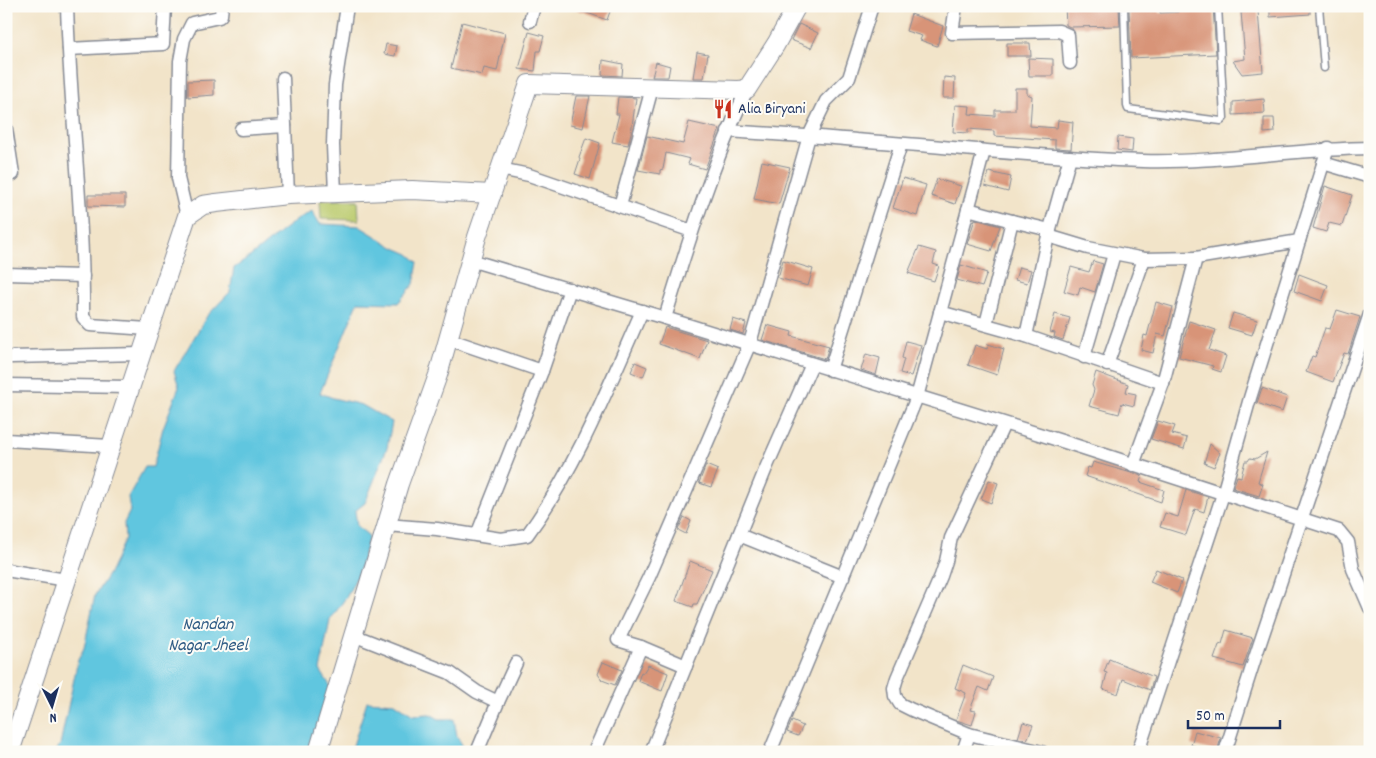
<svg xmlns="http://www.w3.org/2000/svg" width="1376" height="758" viewBox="0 0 1376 758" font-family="Dekko,sans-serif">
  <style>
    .green { fill: #bbcb6e; stroke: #6b7d66 }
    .water { fill: #61c6df; stroke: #3e7a9e }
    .building { fill: #d89478 }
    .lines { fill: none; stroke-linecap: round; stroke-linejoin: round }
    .lane-casing { stroke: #868a94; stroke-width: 9 }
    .street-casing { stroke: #868a94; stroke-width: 15 }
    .secondary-casing { stroke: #868a94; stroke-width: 20 }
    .lane { stroke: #fff; stroke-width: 6 }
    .street { stroke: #fff; stroke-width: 12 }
    .secondary { stroke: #fff; stroke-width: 18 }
    .labels { text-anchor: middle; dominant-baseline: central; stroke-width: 4; stroke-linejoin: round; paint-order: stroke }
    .poi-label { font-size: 16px; fill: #1b2f5e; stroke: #fdfcf7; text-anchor: start }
    .water-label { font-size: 18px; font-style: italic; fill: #305c85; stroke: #fdfcf7 }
  </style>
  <rect width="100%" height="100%" fill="#fdfcf7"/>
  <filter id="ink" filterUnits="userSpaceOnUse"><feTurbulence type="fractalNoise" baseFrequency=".02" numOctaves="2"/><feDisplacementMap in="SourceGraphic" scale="10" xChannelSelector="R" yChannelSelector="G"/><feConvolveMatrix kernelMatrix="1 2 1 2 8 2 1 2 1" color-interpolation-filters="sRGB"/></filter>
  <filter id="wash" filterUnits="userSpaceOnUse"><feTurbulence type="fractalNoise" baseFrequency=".0096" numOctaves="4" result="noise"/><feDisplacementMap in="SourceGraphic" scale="20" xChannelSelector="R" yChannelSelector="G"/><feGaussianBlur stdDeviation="1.12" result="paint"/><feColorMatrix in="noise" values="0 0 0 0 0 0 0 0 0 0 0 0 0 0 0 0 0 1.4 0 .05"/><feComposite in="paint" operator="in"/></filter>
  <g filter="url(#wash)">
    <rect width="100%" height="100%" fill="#f2e4c9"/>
    <polygon class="green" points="320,200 358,200 359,220 321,219"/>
    <g class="water">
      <path d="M312,211L320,224L359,226L395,248L409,254L418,262L414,284L398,303L358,302L320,393L333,398L362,405L392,422L387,448L365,503L355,511L357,526L369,536L359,572L347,596L330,620L320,670L331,687L311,752H55L60,745L78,660L84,648L95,595L111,570L125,538L124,523L130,511L128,497L145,467H153L163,428L179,387L174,371L207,316L230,292L234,268C261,251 283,226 312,211Z"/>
      <polygon points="367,701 395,703 413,715 430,714 439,719 454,719 457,736 466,752 351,752"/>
    </g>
    <g id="blocks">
      <g class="building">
        <polygon points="573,6 612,6 607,20 573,8"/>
        <polygon points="1065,6 1116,6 1116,9 1119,9 1120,26 1070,27 1066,25"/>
        <polygon points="1180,6 1213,6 1216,54 1131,58 1129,9 1160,7 1160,13 1178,12"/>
        <polygon points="1270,6 1310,6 1310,14 1270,17"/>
        <polygon points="1258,11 1263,72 1242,74 1233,61 1245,59 1241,12"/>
        <polygon points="911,14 943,26 937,46 920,40 922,36 906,31"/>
        <polygon points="462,22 505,33 497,71 484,68 482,75 451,68"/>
        <polygon points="799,24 818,33 811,48 791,40"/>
        <polygon points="529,32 544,36 540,51 537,51 535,71 519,69"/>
        <polygon points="1007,43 1030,43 1031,56 1007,56"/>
        <polygon points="386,44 397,46 395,56 384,54"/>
        <polygon points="697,52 708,54 704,78 693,78"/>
        <polygon points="1028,58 1053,59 1053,76 1029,76"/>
        <polygon points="603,60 623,64 622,76 602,75"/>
        <polygon points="656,62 670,66 668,77 652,77"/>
        <polygon points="944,77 955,78 954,98 943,98"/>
        <polygon points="214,80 214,95 188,97 188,81"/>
        <polygon points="1015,88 1027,88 1027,94 1032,96 1030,126 1057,128 1058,120 1073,122 1071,149 1055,148 1055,140 994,136 994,131 968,129 968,133 953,132 955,105 970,106 969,114 995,116 995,110 1015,110"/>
        <polygon points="576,96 590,96 583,128 570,125"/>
        <polygon points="618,97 636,98 631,133 628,145 612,142 619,114 616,114"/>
        <polygon points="1264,99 1265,113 1233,115 1233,102"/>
        <polygon points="1264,118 1274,118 1275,132 1264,133"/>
        <polygon points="689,122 720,129 705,169 688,164 690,159 666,153 663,169 660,170 660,174 638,170 647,136 683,144"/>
        <polygon points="1118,137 1133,139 1132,152 1117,150"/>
        <polygon points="586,138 600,143 590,179 575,174 580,159 579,157"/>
        <polygon points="762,161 790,167 779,204 754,199"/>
        <polygon points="989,172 1011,177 1008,192 985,186"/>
        <polygon points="903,178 926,185 917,216 893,208"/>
        <polygon points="937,179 961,186 955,204 931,196"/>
        <polygon points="1325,186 1352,195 1342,226 1329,223 1326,232 1313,228"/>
        <polygon points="88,195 125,195 125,207 88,206"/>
        <polygon points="975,219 1000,226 991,251 967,244"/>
        <polygon points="919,247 936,252 933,264 939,266 934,281 908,273"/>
        <polygon points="783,260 813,269 808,286 778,278"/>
        <polygon points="1093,261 1103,264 1095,292 1080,287 1078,295 1064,291 1071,267 1089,272"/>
        <polygon points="961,265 987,273 982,287 957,280"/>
        <polygon points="1019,267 1031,270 1027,283 1015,280"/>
        <polygon points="1299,274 1328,285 1322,301 1294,291"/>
        <polygon points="1156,302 1173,307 1165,336 1157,334 1153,353 1141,350 1144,335 1147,336"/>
        <polygon points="1337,310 1360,317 1348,354 1344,353 1333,382 1306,372 1312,356 1315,357 1325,328 1330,329"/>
        <polygon points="1233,313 1257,320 1252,335 1228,328"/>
        <polygon points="1055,314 1070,318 1063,340 1054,337 1055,333 1050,332"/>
        <polygon points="733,319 746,323 743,334 730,330"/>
        <polygon points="1189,321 1216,330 1209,350 1226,356 1221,372 1212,369 1213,366 1179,357"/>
        <polygon points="767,325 792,332 791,336 829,346 825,359 762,340"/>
        <polygon points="665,327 707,340 700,359 659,344"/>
        <polygon points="906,341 921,345 911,376 900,373 904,359 902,358"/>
        <polygon points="988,344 1004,349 997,375 968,365 975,345 987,349"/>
        <polygon points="866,354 880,358 876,375 861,370"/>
        <polygon points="635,362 647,367 643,377 631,372"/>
        <polygon points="1096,372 1128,384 1126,392 1136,394 1134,406 1122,403 1119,414 1089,406 1094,390 1092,385"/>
        <polygon points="1262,388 1287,397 1282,412 1257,403"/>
        <polygon points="1158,421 1175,426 1172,434 1187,438 1184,449 1151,439"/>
        <polygon points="1210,444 1220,453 1214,467 1204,463"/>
        <polygon points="1267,452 1258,482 1263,484 1259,496 1233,488 1237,476 1241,477 1245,461 1248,461 1250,458 1255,459"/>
        <polygon points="1093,462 1142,476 1140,482 1164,490 1161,502 1085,476 1088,467 1091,468"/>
        <polygon points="706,465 718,470 711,487 699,483"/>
        <polygon points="989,480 998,483 991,503 981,499"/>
        <polygon points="1186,490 1208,497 1204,512 1195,509 1186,535 1160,527 1165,513 1178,517"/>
        <polygon points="684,517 691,521 686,534 678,530"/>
        <polygon points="690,561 712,570 697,604 694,604 693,607 676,601"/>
        <polygon points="1156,569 1182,580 1177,593 1150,582"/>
        <polygon points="1226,630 1253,638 1243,667 1214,659 1219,645 1222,644"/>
        <polygon points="1109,659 1154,677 1150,690 1123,679 1118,694 1103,689 1107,673 1104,672"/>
        <polygon points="603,662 622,670 615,685 602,680 598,674"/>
        <polygon points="648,665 668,673 662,691 638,681 641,672 643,673"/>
        <polygon points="963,665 993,677 988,691 979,687 970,710 976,711 972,725 956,720 966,693 955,688"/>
        <polygon points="792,721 803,726 798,736 787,732"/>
        <polygon points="1023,722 1033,725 1027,740 1018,738"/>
        <polygon points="1195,731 1221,738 1217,752 1191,745"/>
      </g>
    </g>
  </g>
  <g filter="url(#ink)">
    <use href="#blocks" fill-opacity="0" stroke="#868a94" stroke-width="1"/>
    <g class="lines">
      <defs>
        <g id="lane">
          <polyline points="1124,6 1127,106 1128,109 1221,121 1224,118 1218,6"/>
          <polyline points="1319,6 1324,68"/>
        </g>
        <g id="street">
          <path d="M67,6C70,110 84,213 83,317L90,325L148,329"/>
          <polyline points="956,6 952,33 1059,31 1068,35 1070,63"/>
          <polyline points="530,21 534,6"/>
          <polyline points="69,49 163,44 165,6"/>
          <polyline points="283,78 288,195"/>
          <path d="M747,89C713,163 689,240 665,318L1068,443L1339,531L1348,542L1353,569L1370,608"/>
          <polyline points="6,129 13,174"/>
          <polyline points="241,129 285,126"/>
          <path d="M728,131C771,134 814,136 856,140C952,147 1047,158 1143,161C1219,163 1294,149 1370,148"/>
          <polyline points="1323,163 1370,177"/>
          <polyline points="500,169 529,175 692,231"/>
          <polyline points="335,193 333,145 335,85 347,6"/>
          <polyline points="620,206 652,88"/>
          <polyline points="968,209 1012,221 1050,230"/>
          <polyline points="187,216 178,178 180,61 184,39 192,23 219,17 221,15 222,6"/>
          <polyline points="1048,236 1088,248 1144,259 1196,258"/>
          <polyline points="470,260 665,318"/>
          <polyline points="6,274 83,276"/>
          <polyline points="940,312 1026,336 1163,383"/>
          <polyline points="986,324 1012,221"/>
          <polyline points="1026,336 1048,236 1070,157"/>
          <polyline points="448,339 542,371 570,289"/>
          <polyline points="11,357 140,354"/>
          <polyline points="1084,357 1114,254"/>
          <polyline points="1107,365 1144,259"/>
          <polyline points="830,370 901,144"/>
          <polyline points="6,385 129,387"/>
          <polyline points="1004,424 951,538 946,561 941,576 897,678 894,688 895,696 900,704 912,710 969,734 1042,752"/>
          <polyline points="6,440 110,446"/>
          <polyline points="1133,465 1163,383 1196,258 1299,241 1328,148"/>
          <path d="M386,525L437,529L501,539L527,535C577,467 608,387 642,311"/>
          <polyline points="477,535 542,371"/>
          <polyline points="739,535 843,577"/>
          <polyline points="6,570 66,580"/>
          <polyline points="353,635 450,673 477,692 498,702 516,663"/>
          <polyline points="641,647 618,640 649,577 750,343 809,136 826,101 849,78 872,6"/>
          <polyline points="477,752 498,702"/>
          <polyline points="594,752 641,647 686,666"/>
          <polyline points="651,752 766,468 812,364"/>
          <polyline points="770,752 917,397 984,151"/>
          <polyline points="963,752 969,734"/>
          <polyline points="1138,752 1223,494 1250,398 1299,241"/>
          <polyline points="1225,752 1255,658 1370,314"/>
        </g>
        <g id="secondary">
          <polyline points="10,752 187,216 203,205 216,203 288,195 412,190 492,194"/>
          <polyline points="318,752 399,484 438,375 477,237 529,84 739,90 747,89 776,44 797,6"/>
        </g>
      </defs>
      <use href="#lane" class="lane-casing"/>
      <use href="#street" class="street-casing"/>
      <use href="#secondary" class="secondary-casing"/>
      <use href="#lane" class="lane"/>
      <use href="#street" class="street"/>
      <use href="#secondary" class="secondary"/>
    </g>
  </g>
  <defs>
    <symbol id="restaurant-bare" viewBox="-9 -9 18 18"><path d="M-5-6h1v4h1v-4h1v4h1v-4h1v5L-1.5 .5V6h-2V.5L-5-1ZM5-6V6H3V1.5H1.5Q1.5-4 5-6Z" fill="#c8321e" stroke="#fdfcf7" stroke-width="2.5" paint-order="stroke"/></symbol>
  </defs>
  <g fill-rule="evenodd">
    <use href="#restaurant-bare" x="709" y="95" width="28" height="28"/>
  </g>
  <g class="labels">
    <g class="poi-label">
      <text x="738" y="109">Alia Biryani</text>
    </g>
    <g class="water-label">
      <text x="208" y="625">Nandan<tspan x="208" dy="21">Nagar Jheel</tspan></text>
    </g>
  </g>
  <rect width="1376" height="758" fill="none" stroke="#fdfcf7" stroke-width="25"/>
  <g transform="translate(52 706) rotate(175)" stroke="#fdfcf7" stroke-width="4" paint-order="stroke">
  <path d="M0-4L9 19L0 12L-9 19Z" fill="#1b2f5e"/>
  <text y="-8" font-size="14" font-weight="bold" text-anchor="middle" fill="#1b2f5e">N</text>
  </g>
  <path d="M1188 720v8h92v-8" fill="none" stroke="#1b2f5e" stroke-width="2.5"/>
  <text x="1196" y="720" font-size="15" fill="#1b2f5e" stroke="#fdfcf7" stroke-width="4" paint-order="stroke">50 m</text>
</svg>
